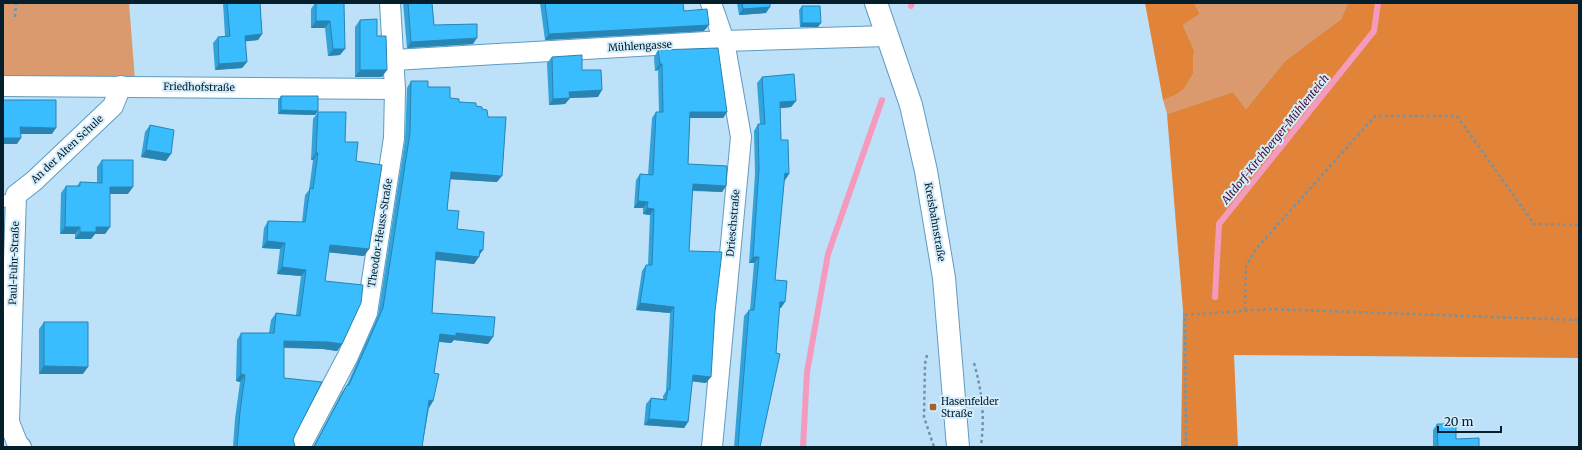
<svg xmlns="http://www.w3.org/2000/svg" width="1582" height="450" viewBox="0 0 1582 450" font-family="Merriweather,serif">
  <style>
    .green { fill: #da9a6d }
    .forest { fill: #e18339 }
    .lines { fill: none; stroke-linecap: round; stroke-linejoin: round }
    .stream { stroke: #f49abd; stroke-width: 6 }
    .service-casing { stroke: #5f9cc0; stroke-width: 12 }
    .minor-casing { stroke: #5f9cc0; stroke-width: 22 }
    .tertiary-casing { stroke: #5f9cc0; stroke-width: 24 }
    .path { stroke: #7393a6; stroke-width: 2.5; stroke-dasharray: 3 3; stroke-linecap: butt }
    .service { stroke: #fff; stroke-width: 10 }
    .minor { stroke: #fff; stroke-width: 20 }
    .tertiary { stroke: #fff; stroke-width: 22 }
    .wall { fill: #31a3da }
    .shaded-wall { fill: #2884b2 }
    .building { fill: #39bdfe; stroke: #2884b2 }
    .poi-dot { fill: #a4622f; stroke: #d4edfc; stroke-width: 1.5 }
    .labels { text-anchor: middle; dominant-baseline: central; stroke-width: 4; stroke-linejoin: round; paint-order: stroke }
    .street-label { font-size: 10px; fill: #051e2c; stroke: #d4edfc }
    .poi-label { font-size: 10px; fill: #051e2c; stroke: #d4edfc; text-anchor: start }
    .water-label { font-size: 11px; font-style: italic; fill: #4e092c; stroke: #d4edfc }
  </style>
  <rect width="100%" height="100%" fill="#bde1f8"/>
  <g class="green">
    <polygon points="3,3 129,3 135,80 3,80"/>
    <polygon points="1194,3 1348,3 1341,19 1285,61 1246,109 1233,92 1167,114 1163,100 1176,95 1184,89 1193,74 1194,50 1183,25 1200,14"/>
  </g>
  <g class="forest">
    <polygon points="1145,3 1194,3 1200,14 1183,25 1194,50 1193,74 1184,89 1176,95 1163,100"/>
    <polygon points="1348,3 1579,3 1579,358 1234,355 1238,447 1181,447 1183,310 1167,114 1233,92 1246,109 1285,61 1341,19"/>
  </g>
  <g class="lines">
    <g class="stream">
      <polyline points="911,6 912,3"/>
      <polyline points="1215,297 1219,224 1374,31 1378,3"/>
      <polyline points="803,447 807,372 828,254 882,100"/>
    </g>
    <defs>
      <polyline id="service" points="3,202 16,195"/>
      <g id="minor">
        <polyline points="711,3 724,41 741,137 712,447"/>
        <polyline points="394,60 724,41 887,36"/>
        <polyline points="3,86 395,89"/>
        <polyline points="21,447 18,445 9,422 16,195 34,181 113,106 121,86"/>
        <polyline points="300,447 348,356 367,313 394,138 395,89 390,3"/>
      </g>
      <polyline id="tertiary" points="876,3 911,105 926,171 944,278 958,447"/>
    </defs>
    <use href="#service" class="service-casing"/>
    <use href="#minor" class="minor-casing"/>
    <use href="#tertiary" class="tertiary-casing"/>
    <g class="path">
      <polyline points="15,17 16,3"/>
      <polyline points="1245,310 1246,266 1255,250 1375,116 1457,116 1534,224 1579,225"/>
      <polyline points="927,355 925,364 924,417 934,447"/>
      <path d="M974,363C982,392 985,415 981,445"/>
      <polyline points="1186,447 1185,315 1270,309 1579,320"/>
    </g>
    <use href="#service" class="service"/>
    <use href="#minor" class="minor"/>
    <use href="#tertiary" class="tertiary"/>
  </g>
  <g class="wall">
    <polygon points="223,3 260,3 262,34 258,40 245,41 247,62 242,68 215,70 213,43 218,37 225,36"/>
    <polygon points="315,3 344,3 340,55 328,56 325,28 311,28 311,9"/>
    <polygon points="403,3 432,3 434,25 473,44 407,48"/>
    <polygon points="540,3 683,3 684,11 704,31 545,40"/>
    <polygon points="737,3 770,3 766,13 739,15"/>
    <polygon points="802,6 818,27 800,27 799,10"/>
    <polygon points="360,20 377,36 382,77 355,77 355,27"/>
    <polygon points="658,50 727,112 723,118 690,118 688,164 726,186 722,192 692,191 689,251 706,383 692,381 688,422 684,428 644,425 646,404 651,398 663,399 663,396 666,391 670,313 636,310 642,271 646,265 648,265 650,215 643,214 643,208 634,208 636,180 640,174 648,175 652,118 656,112 659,112 658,70 655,71 654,57"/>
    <polygon points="552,57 582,70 598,97 570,98 565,104 549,105 547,63"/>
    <polygon points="762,77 796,101 791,107 780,108 781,140 789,174 785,180 784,180 775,280 781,308 779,308 760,447 734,447 744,316 749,310 750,310 754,263 749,263 755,174 754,131 758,124 760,124 757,83"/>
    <polygon points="411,81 428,87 459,102 476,106 482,109 488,117 497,182 450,179 447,210 457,229 479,256 474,264 435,260 432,313 493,337 488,344 454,340 451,343 439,342 434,373 433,401 429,408 422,447 313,447 342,392 347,385 378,315 405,140 407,88"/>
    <polygon points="281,96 318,111 315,115 278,114 278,100"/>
    <polygon points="318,112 345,142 356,161 369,249 364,256 329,252 325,281 342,344 337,351 323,349 284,348 284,378 295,435 293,440 295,446 296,447 233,447 235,419 240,382 236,381 237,340 241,333 269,333 271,320 276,313 296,315 301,276 277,274 280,249 262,248 264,228 268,221 302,222 305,195 309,190 313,160 311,160 313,119"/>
    <polygon points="150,125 166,161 141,157 145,132"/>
    <polygon points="102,160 128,194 110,194 110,227 105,234 95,234 91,239 75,239 75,234 60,234 61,193 66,186 77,186 80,182 97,183 97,167"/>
    <polygon points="44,322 83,374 39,374 39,329"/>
    <polygon points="1437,424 1456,439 1479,447 1433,447 1433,430"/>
  </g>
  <g class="shaded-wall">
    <polygon points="770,7 766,13 739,15 743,9"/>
    <polygon points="316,21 330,21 325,28 311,28"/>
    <polygon points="802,23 821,23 818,27 800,27"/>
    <polygon points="709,25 704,31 545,40 549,34"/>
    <polygon points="262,34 258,40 241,42 245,36"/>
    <polygon points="477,38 473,44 407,48 411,42"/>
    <polygon points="333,49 345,49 340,55 328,56"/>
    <polygon points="247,62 242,68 215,70 219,64"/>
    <polygon points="660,64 662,64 658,70 655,71"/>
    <polygon points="360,70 387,70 382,77 355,77"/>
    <polygon points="602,90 598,97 570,98 565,104 549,105 553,99 569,92"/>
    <polygon points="796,101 791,107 775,109 780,102"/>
    <polygon points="281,110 318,111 315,115 278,114"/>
    <polygon points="690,112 727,112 723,118 686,118"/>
    <polygon points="20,127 56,128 52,134 16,134"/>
    <polygon points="3,138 21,138 17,144 3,144"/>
    <polygon points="146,150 171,154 166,161 141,157"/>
    <polygon points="316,153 318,153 313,160 311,160"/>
    <polygon points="451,172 502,176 497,182 446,179"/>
    <polygon points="785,173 789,174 785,180 780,180"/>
    <polygon points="693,184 726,186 722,192 688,190"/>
    <polygon points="110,187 133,187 128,194 105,194"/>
    <polygon points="638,201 648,202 643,208 634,208"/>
    <polygon points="647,208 654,209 650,215 643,214"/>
    <polygon points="65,227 80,227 75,234 60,234"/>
    <polygon points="96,227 110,227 105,234 95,234 91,239 75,239 80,232"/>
    <polygon points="267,241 285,243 280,249 262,248"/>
    <polygon points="330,245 369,249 364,256 325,252"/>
    <polygon points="480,250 483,250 478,257"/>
    <polygon points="436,252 479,257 474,264 431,259"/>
    <polygon points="753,257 759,257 754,263 749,263"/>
    <polygon points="282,267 306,270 301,276 277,274"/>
    <polygon points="780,302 785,302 781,308 775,308"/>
    <polygon points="640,303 674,307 670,313 636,310"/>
    <polygon points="456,333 493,337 488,344 454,340 451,343 435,341 440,334"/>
    <polygon points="284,341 328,342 342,344 337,351 323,349 280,347"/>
    <polygon points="44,366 88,367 83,374 39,374"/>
    <polygon points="241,374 245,375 240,382 236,381"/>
    <polygon points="693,375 711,377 706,383 689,381"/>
    <polygon points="429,400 433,401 429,408"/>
    <polygon points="649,419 688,422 684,428 644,425"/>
  </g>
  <g class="building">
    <polygon points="227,3 260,3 262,34 245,36 247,62 219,64 218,37 230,36"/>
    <polygon points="316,3 344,3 345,49 333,49 330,21 316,21"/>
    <polygon points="408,3 432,3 434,25 477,24 477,38 411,42"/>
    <polygon points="545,3 683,3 684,11 707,9 709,25 549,34"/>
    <polygon points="742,3 770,3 770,7 743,9"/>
    <polygon points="802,6 820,6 821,23 802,23"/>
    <polygon points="377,19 377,36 386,36 387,70 360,70 360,20"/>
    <polygon points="718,48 727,112 690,112 688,164 727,166 726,186 693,184 689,251 722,252 715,311 711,377 693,375 688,422 649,419 651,398 666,400 668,389 670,390 674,307 640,303 646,265 652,265 654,209 647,208 648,202 638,201 640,174 653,175 656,112 663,112 662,64 660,64 658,50"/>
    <polygon points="582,55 582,70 601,70 602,90 569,92 570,98 553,99 552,57"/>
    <polygon points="794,74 796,101 780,102 781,140 788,140 789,174 785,173 775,280 787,281 785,302 780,302 776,353 780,354 760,447 738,447 749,310 754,310 759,257 753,257 759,168 758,124 765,124 762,77"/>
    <polygon points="411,81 428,81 428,87 450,87 450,98 459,99 459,102 476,103 476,106 482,107 482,109 487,110 488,117 506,117 502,176 451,172 447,210 459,211 457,229 484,232 483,250 480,250 479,257 436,252 432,313 495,317 493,337 456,333 456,336 440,334 434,373 439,374 433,401 429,400 422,447 314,447 315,445 347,385 349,385 383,308 410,133"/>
    <polygon points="281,96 318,96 318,111 281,110"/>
    <polygon points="3,100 56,100 56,128 20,127 21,138 3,138"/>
    <polygon points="318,112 346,112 345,142 358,142 356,161 382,165 369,249 330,245 325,281 363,285 361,303 342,344 328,342 284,341 284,378 322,382 295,435 293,440 295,446 296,447 237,447 240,412 245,375 241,374 241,333 274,333 276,313 300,316 306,270 282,267 285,243 267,241 268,221 305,222 310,188 313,189 318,153 316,153"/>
    <polygon points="150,125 174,130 171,154 146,150"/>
    <polygon points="102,160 133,160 133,187 110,187 110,227 96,227 96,232 80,232 80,227 65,227 66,186 80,186 80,182 102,183"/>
    <polygon points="44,322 88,322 88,367 44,366"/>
    <polygon points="1437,424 1456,424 1456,439 1479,438 1479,447 1438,447"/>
  </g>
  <rect class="poi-dot" x="929" y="403" width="8" height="8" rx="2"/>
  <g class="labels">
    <g class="street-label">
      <text transform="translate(640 46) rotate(-3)">Mühlengasse</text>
      <text transform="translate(199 87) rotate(1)">Friedhofstraße</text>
      <text transform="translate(67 149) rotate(-43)">An der Alten Schule</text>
      <text transform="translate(935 222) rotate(80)">Kreisbahnstraße</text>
      <text transform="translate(733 223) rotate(-85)">Drieschstraße</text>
      <text transform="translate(380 233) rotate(-81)">Theodor-Heuss-Straße</text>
      <text transform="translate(14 263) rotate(-88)">Paul-Fuhr-Straße</text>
    </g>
    <g class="poi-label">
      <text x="941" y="401">Hasenfelder<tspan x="941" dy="12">Straße</tspan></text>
    </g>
    <g class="water-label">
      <text transform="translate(1275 139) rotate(-51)">Altdorf-Kirchberger-Mühlenteich</text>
    </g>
  </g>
  <rect width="1582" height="450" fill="none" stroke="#051e2c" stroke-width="8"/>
  <path d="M1438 426v6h63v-6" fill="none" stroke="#051e2c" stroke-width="2"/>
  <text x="1444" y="426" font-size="12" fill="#051e2c" stroke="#d4edfc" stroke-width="3" paint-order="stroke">20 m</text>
</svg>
